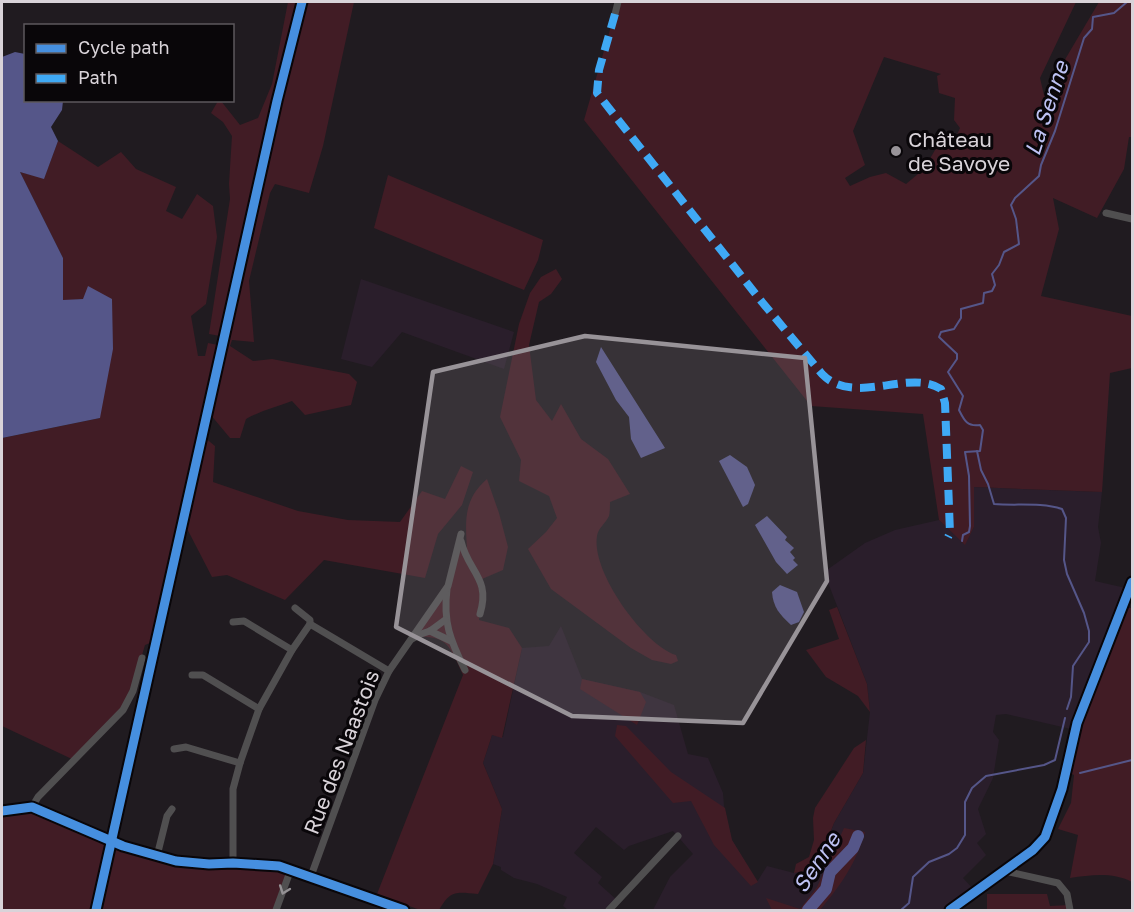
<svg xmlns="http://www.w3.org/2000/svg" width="1134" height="912" viewBox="0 0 1134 912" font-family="'Golos Text',sans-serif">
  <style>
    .built { fill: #2a1e2b }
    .green { fill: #411c25; fill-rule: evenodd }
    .water { fill: #555689 }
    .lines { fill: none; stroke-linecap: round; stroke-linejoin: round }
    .stream { stroke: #555689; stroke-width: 2 }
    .river { stroke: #555689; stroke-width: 12 }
    .street { stroke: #504f50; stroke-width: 7 }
    .quiet { stroke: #3fa9f5; stroke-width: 8; stroke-dasharray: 15 8; stroke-linecap: butt }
    .cycleway-casing { stroke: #090609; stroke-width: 13 }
    .cycleway { stroke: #468fdf; stroke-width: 9 }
    .oneway { stroke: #949194 }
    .marked { fill: #989398; fill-opacity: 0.2; stroke: #989398; stroke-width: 4.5; stroke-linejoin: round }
    .poi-dot { fill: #989398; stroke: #090609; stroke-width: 2 }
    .labels { text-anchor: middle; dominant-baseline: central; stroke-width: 6; stroke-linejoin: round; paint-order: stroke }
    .poi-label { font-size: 21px; fill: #d9d3d9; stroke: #090609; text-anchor: start }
    .street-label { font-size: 21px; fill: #d9d3d9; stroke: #090609 }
    .water-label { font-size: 22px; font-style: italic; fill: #bec2f4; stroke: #090609 }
  </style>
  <rect width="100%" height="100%" fill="#201b20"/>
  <g class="built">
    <polygon points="361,279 514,332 504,369 402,332 372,367 341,359"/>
    <polygon points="974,487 1102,492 1098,527 1101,543 1095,581 1130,589 1075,730 1006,714 996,715 993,732 999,740 993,778 978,809 986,834 977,843 986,855 963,878 976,892 950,910 653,910 670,877 693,854 673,831 629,846 624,850 596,827 574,853 602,877 598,883 618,901 609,910 568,910 563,906 567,897 537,884 514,878 501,870 501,867 493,864 502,809 483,763 492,735 503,737 522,648 549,646 561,626 582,679 640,692 674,705 688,754 708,758 723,793 724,806 732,840 757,882 767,866 794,873 816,869 834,823 863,773 870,712 867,684 824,572 865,543 895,530 939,520 965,544 974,527"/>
  </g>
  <g class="green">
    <path d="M288,2H354L323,146L309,193L275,184L270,193L249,281L254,342L232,340L230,346L253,361L272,359L349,374L357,382L351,405L305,415L292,401C276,407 260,411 246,419L240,438H230L205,408L199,433L215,446L213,482L298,511L348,520L400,522L422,491L445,499L461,466L473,472L462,505L438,534L425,578L324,560L285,600L227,575L212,577L180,515L150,643L145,645L128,703L74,760L2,726V438L100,418L83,299L63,301V258L20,172L44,178L58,141L98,167L121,152L136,169L176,187L166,211L182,219L197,194L213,206L217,237L206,304L191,316L198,356H205L208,343L218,345L220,336L209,334L230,199L229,184L232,136L223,122L211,113L218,101H221L240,125L258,118L272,84Z"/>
    <path d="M618,2H1076L1040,78L1044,95L1099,2H1132V137H1129L1124,169L1097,218L1053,198L1059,229L1041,296L1132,316V368L1110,373L1102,492L974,487V527L965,545L939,520L923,414L811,406L584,120ZM884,57L941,74L937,76L939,93L955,98L954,120L960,128L955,139L935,150L924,169L906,184L886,173L870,177L850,186L845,178L865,165L853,131Z"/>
    <polygon points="388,175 543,240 538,260 524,290 374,228"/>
    <path d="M556,269L562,279L551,294L539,302L529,345L536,400L552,421L561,404L581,439L608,459L630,494L610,502C610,506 610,512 609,516C606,523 598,528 597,536C591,571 643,644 676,655L678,661L671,664L652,660L631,648L551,589L528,549L546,532L557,518L549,496L519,481L521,460L500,417L519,324L530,293L541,277Z"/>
    <path d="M487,479L499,513L508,547L503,570L482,579L479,620L509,628L522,648L502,738L492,735L483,763L502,809L493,864L478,894C455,892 451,890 439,910H420L377,894L463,675C448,643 448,635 410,637L446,583L458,540L467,548C465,519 464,499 487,479Z"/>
    <polygon points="837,607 867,684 870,712 858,696 826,677 806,650 839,639 829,610"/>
    <path d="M1123,608H1132V882C1112,872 1092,875 1070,878L1078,835L1058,829L1071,803L1074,775L1066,771L1075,730Z"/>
    <polygon points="582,679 640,692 646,702 637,725 580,689"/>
    <polygon points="617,725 626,726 671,772 725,808 732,840 758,882 751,886 714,845 691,801 673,803 615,736"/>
    <polygon points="866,740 863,773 834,823 816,869 794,873 796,864 809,857 814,840 813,818 815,808 854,748"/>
    <polygon points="32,807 157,856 291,869 276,910 2,910 2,811"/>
    <path d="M844,828L865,832C856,864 840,886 820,910H772L766,898L800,909L817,887Z"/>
    <polygon points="987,894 1047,894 1050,906 1070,905 1070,910 987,910"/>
  </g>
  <g class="water">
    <polygon points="15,52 25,54 26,100 63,101 62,110 51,127 58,141 44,179 20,172 63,258 63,300 83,299 88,286 112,299 113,349 100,418 2,438 2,57"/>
    <polygon points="601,347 665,448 641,458 631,439 629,417 616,400 596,362"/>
    <polygon points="730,455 747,467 755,485 748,504 743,507 719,461"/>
    <polygon points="767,516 787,537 785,540 794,548 790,552 795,558 793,560 798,565 787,574 776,562 755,525"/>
    <path d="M780,585L797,592L804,612L799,622L791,625C780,615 773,607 772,592Z"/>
  </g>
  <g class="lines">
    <g class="stream">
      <path d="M977,451L981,470L988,484L994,504C1016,506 1040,502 1062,509L1066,518L1064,560L1067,574L1084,613L1089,631V642L1073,666L1071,697L1067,709"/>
      <path d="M962,541L963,535L969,532L970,526L969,476L965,452L980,451L983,430L980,425C967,427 964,420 959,410L963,396L948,372L957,359V354L939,337L941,332L954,329L961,318V309L983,303L984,293L992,291L995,285L992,274L999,265L1004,252L1019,244L1016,219L1011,205L1015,198L1039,176L1041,165L1055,131L1084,38L1092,29L1093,17L1114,13L1127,2"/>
      <polyline points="1080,773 1132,760"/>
      <polyline points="901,910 909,903 913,877 929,862 949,854 957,848 965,835 965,802 972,788 986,776 1044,765 1055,760 1065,718"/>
    </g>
    <polyline class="river" points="808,910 826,889 830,872 853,848 858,836"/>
    <g class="street">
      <polyline points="615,14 618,2"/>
      <polyline points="1106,213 1132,219"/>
      <path d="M461,541C468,572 491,578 480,614"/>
      <path d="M447,589C443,622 450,640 465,670"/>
      <polyline points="295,608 310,620 310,624"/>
      <polyline points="233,622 244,621 292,650"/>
      <polyline points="430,631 451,641"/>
      <polyline points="412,639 421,634 430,631 445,620"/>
      <polyline points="192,675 203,675 259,709"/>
      <polyline points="174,749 186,747 240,763"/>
      <polyline points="32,807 38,797 123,710 133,691 142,658"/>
      <polyline points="2,811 32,807 123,846 176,861 209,864 233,863 279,866 404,910"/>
      <polyline points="157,856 167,816 172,809"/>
      <polyline points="233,863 233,789 240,763 259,709 292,650 310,624 389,671"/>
      <polyline points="1005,871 1058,883 1067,894 1070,910"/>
      <polyline points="311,876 375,700 389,671 448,586 461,534"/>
      <polyline points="276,910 291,869"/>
      <polyline points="609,910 678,836"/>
      <polyline points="950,910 1033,850 1045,837 1062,789 1077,723 1132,582"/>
    </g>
    <path class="quiet" d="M615,14L599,70L597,93L762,302L822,374C854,407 909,368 941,389L945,403L950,533L948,537"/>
    <defs>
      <g id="cycleway">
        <polyline points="2,811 32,807 123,846 176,861 209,864 233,863 279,866 404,910"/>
        <polyline points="96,910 277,101 302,2"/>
        <polyline points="950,910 1033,850 1045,837 1062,789 1077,723 1132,582"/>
      </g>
    </defs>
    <use href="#cycleway" class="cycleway-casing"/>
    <use href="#cycleway" class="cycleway"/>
  </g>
  <defs><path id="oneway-chevron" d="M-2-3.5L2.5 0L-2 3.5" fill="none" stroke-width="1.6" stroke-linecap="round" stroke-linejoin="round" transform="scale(1.5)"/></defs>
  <use class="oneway" href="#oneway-chevron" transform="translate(284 890) rotate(110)"/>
  <path class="marked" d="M585,336L805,358L827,581L743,723L572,716L396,627L433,372Z"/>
  <circle class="poi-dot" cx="896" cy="151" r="6"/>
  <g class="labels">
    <g class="poi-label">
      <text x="908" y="139">Château<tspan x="908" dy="24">de Savoye</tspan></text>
    </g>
    <g class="street-label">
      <text transform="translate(341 752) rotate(-69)">Rue des Naastois</text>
    </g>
    <g class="water-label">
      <text transform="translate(1046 108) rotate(-72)">La Senne</text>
      <text transform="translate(816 862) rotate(-56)">Senne</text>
    </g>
  </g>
  <rect width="1134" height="912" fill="none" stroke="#d9d3d9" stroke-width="6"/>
  <rect x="24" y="24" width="210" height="78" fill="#090609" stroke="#5c585c" stroke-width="1.5"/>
  <rect x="36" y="44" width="30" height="9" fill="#468fdf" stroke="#5c585c" stroke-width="1.5"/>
  <text x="78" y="54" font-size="18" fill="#d9d3d9">Cycle path</text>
  <rect x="36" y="74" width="30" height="9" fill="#3fa9f5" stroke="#5c585c" stroke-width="1.5"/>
  <text x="78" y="84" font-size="18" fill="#d9d3d9">Path</text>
</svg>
